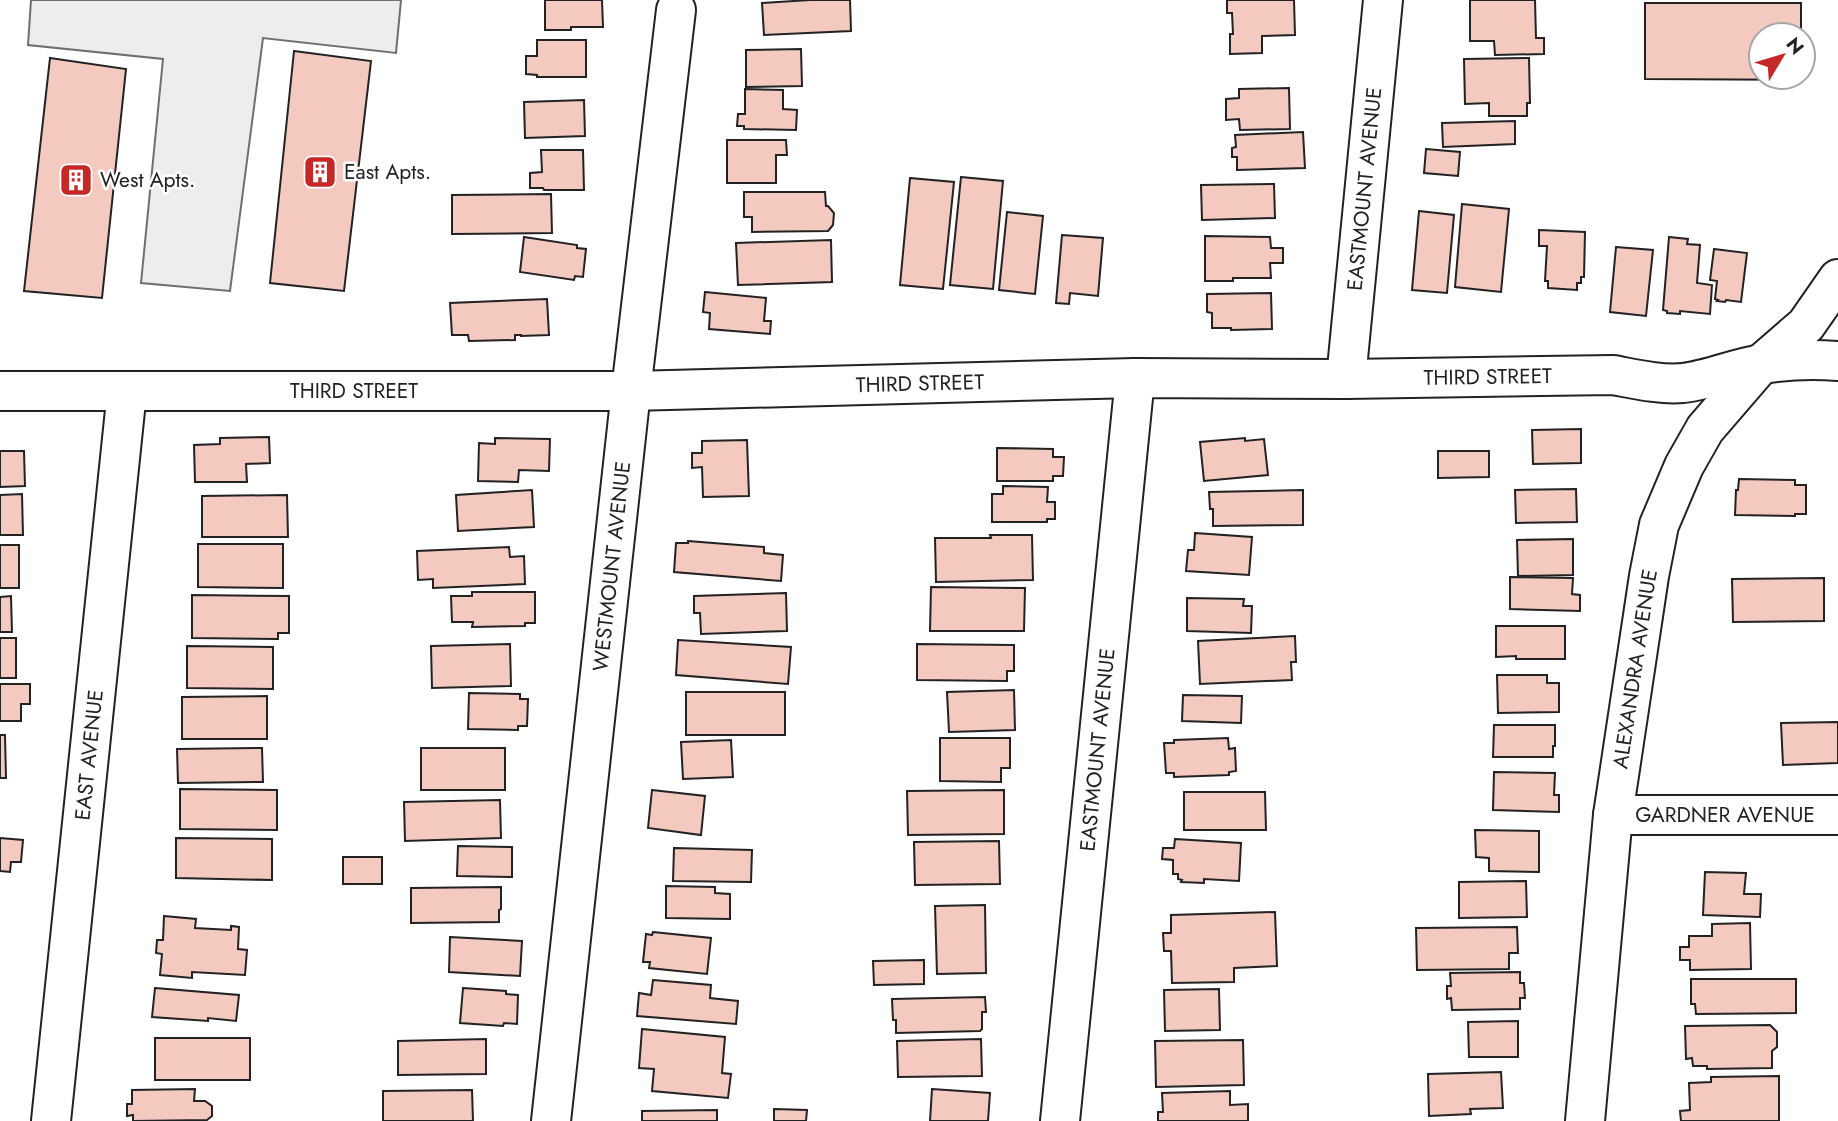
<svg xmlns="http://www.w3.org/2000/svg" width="1838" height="1121" viewBox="0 0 1838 1121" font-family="Jost,sans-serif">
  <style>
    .parking { fill: #ededed; stroke: #6f6f6f; stroke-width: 2 }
    .building { fill: #f3c9c0; stroke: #222; stroke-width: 2 }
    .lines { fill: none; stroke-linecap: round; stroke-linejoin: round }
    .minor-casing { stroke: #222; stroke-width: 42 }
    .minor { stroke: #fff; stroke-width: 38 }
    .labels { text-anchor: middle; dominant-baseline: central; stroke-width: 5; stroke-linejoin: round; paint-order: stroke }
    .poi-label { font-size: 21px; fill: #222; stroke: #fff; text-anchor: start }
    .street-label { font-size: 21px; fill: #222; stroke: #fff }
  </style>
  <rect width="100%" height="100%" fill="#fff"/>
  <polygon class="parking" points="31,0 401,0 396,53 263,38 230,291 141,283 163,59 28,45"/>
  <g class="building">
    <polygon points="545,0 602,0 603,27 571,27 571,30 545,30"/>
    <polygon points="810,0 850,0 851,31 764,35 762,3"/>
    <polygon points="1227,0 1294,0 1295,35 1262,36 1262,53 1230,54 1230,34 1233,34 1232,13 1227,13"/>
    <polygon points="1470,0 1535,0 1536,38 1544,38 1544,54 1495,55 1494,41 1470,41"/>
    <polygon points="1645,3 1801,3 1801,35 1761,35 1761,77 1801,77 1801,80 1645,79"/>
    <polygon points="537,40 586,40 586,77 537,77 537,75 526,74 526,56 537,56"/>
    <polygon points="801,49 802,86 746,87 746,50"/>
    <polygon points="294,51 371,61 344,291 270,283"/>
    <polygon points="50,58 126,69 102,298 24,291"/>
    <polygon points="1529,58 1530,103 1527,103 1527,116 1489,116 1489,103 1465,104 1464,59"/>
    <polygon points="1289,88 1290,129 1240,130 1239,119 1226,120 1226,99 1239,98 1239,89"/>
    <polygon points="745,89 783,90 783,109 797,110 796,130 744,129 744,126 737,126 738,114 745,114"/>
    <polygon points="584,100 585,136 525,138 524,102"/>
    <polygon points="1515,121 1515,144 1443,147 1442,123"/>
    <polygon points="1303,132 1305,168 1237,170 1237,157 1232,157 1232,148 1236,147 1235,135"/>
    <polygon points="727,140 786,140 787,155 776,155 776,183 727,183"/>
    <polygon points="1426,149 1460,152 1458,176 1424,173"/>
    <polygon points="541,150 583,150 584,190 544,190 543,188 530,188 530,173 542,172"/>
    <polygon points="961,177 1003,181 993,289 950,285"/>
    <polygon points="910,178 954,182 943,289 900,285"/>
    <polygon points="1274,184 1275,218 1202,220 1201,185"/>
    <polygon points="744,192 825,192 826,206 828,206 834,213 833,225 828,231 752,232 752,217 744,217"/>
    <polygon points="551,194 552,233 452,234 452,195"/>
    <polygon points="1462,204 1509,209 1501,292 1455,287"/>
    <polygon points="1419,211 1454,215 1447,293 1412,290"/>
    <polygon points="1007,212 1043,216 1035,294 999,290"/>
    <polygon points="1539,230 1585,232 1584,277 1581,277 1581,283 1577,283 1577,290 1548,288 1548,281 1545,281 1547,246 1539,246"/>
    <polygon points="1062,235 1103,238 1098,296 1070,293 1069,304 1056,303"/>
    <polygon points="1205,236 1270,237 1271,248 1283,248 1283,263 1270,263 1271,278 1233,278 1233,281 1205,281"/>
    <polygon points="524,237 577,245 577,248 586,249 583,277 575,276 574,280 520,272"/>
    <polygon points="1669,237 1688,239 1687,244 1700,245 1697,283 1712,285 1710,314 1680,311 1680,314 1667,313 1667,311 1663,310"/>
    <polygon points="831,240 832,282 738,285 736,243"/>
    <polygon points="1616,247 1653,250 1646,316 1610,312"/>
    <polygon points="1714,249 1747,253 1741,302 1726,300 1725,302 1717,301 1718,300 1715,299 1717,281 1710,280"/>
    <polygon points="705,292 766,298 764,321 771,321 770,334 709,329 710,313 703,312"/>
    <polygon points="1271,293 1272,329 1231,330 1231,328 1212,328 1212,313 1207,312 1207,294"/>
    <polygon points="547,299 549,335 521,336 521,335 515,335 515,340 469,341 468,335 452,335 450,303"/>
    <polygon points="1581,429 1581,463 1533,464 1532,430"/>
    <polygon points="269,437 270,463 246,464 247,482 195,482 194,445 220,444 220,438"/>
    <polygon points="495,438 550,439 549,471 519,470 518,482 478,481 479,443 495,444"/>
    <polygon points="1245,438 1245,441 1264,439 1268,475 1204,481 1200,442"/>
    <polygon points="747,440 749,496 703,497 702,467 692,468 692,453 702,453 702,441"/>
    <polygon points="997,448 1053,449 1053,457 1064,457 1063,476 1053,476 1053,481 997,481"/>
    <polygon points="0,451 24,451 25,486 0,487"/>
    <polygon points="1438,451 1489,451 1489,477 1438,478"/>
    <polygon points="1739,479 1795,480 1795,485 1806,485 1806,514 1795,514 1795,516 1735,515 1736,490 1738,490"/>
    <polygon points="1003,486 1048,487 1047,502 1055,502 1055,519 1047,519 1047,522 992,522 992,494 1003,494"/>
    <polygon points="1576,489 1577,522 1516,523 1515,490"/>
    <polygon points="532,490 534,527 458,531 456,495"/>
    <polygon points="1303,490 1303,525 1213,526 1213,509 1210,509 1209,492"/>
    <polygon points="22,494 23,535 0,535 0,495"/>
    <polygon points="287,495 288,537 202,537 202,496"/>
    <polygon points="1195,533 1252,537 1249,575 1186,571 1188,550 1194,550"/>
    <polygon points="990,535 1032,535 1033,580 936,582 935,538 991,538"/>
    <polygon points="1573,539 1573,575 1518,576 1517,540"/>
    <polygon points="688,541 764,547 764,553 783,555 781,581 674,572 676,543 688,543"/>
    <polygon points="198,544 283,544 283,588 198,587"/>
    <rect x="0" y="545" width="19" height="43"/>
    <polygon points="509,547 510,557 524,556 525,584 433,588 433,579 418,580 417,551"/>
    <polygon points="1510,577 1573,578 1572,594 1580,595 1580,611 1510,609"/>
    <polygon points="1824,578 1824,621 1733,622 1732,579"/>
    <polygon points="931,587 1025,588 1024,631 930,631"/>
    <polygon points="472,592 535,592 535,623 525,623 525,626 472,627 473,622 452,622 451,596 472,596"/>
    <polygon points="786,593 787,631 701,634 700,613 694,613 694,596"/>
    <polygon points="192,595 289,596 289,633 278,633 278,639 192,638"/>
    <polygon points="11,596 12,632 0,632 0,597"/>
    <polygon points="1187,598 1244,599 1243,606 1252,606 1251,633 1187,631"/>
    <polygon points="1496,626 1565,626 1565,659 1516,659 1516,656 1496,657"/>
    <polygon points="1295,636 1296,662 1291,662 1292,680 1200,684 1198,641"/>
    <rect x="0" y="638" width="16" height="40"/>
    <polygon points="678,640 791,647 788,684 676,675"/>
    <polygon points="510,644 511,686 432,688 431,646"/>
    <polygon points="917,644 1014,645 1014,671 1007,671 1007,681 917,680"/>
    <polygon points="187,646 273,647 273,689 187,688"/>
    <polygon points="1497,675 1547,675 1547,683 1559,683 1559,712 1498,713"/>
    <polygon points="0,684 30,684 30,704 21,704 21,721 0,721"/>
    <polygon points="1014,690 1015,730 949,732 947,692"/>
    <rect x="686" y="692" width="99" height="43"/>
    <polygon points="469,693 520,694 520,699 528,699 527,726 518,726 518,730 468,729"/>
    <polygon points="1183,695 1242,696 1241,723 1182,721"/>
    <polygon points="267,696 267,739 182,739 182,697"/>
    <polygon points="1838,722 1838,763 1783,765 1781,723"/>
    <polygon points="1494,725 1555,725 1555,746 1553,746 1553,757 1493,757"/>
    <polygon points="0,735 5,735 6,778 0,778"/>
    <polygon points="940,738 1010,738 1010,768 1001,768 1001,782 940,781"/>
    <polygon points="1228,738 1229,749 1235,748 1236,771 1229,772 1229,775 1174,777 1174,773 1166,773 1164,743 1174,743 1174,740"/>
    <polygon points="731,740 733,777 683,779 681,742"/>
    <polygon points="262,748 263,782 178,783 177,749"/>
    <rect x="421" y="748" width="84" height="42"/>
    <polygon points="1494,772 1555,773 1554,795 1559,795 1559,812 1493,810"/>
    <polygon points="180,789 277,790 277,830 180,829"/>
    <polygon points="652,790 705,796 701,835 648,828"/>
    <polygon points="1004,790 1004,834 908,835 907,791"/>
    <polygon points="1184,792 1265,792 1266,830 1184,830"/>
    <polygon points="500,800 501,838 405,841 404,802"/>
    <polygon points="1475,830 1539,831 1539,872 1489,871 1489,858 1476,857"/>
    <polygon points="0,838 23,840 21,862 11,862 10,872 0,871"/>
    <polygon points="176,838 272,839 272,880 176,878"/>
    <polygon points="1175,839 1241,843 1239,881 1204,879 1204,883 1181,882 1182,880 1178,879 1178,874 1173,874 1173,860 1162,859 1163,848 1174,848"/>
    <polygon points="999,841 1000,884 915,885 914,842"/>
    <polygon points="458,846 512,847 512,877 457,876"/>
    <polygon points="674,848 752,850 751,882 673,881"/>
    <rect x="343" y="857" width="39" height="27"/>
    <polygon points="1705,872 1746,873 1744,894 1761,894 1760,917 1703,915"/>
    <polygon points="1526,881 1527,917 1459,918 1459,882"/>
    <polygon points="666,886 715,887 715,893 730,894 730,919 666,918"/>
    <polygon points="501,887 501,909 499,910 499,922 411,923 411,888"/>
    <polygon points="985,905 986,973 937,974 935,906"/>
    <polygon points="1275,912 1277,966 1234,968 1234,982 1172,983 1171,951 1164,951 1163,933 1171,933 1171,915"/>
    <polygon points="164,916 196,919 195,928 231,930 231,926 239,927 238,949 247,950 245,975 192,972 192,978 160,975 162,954 156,953 157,940 163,940"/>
    <polygon points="1750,923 1751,969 1690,970 1690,960 1680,960 1680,947 1689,947 1689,936 1712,936 1712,924"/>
    <polygon points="1517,927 1518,953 1509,953 1509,969 1417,970 1416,928"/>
    <polygon points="653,932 711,938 707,974 649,968 650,962 643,962 646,934 652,935"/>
    <polygon points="450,937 522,941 520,976 449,972"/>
    <polygon points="924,960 924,984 874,985 873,961"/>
    <polygon points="1520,972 1520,983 1524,983 1525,998 1520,998 1520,1009 1452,1010 1451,998 1447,999 1447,986 1451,986 1450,973"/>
    <polygon points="1691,979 1796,979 1796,1013 1696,1014 1695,1004 1691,1004"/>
    <polygon points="653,980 711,985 710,998 738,1001 736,1024 637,1016 639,993 651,995"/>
    <polygon points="155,988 239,995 236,1021 208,1018 208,1021 152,1017"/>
    <polygon points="463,988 506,991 506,994 518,995 517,1024 504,1023 503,1026 460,1023"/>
    <polygon points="1219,989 1220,1030 1165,1031 1164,990"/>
    <polygon points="985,997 986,1012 982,1012 982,1029 980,1031 896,1033 896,1020 893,1020 892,999"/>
    <polygon points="1518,1021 1518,1057 1469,1057 1468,1022"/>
    <polygon points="1770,1025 1777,1032 1777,1047 1772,1051 1772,1068 1707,1069 1707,1066 1693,1066 1692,1058 1686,1059 1685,1026"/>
    <polygon points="642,1029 725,1037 722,1073 731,1074 728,1098 652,1091 654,1069 639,1068"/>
    <rect x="155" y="1038" width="95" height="42"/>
    <polygon points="486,1039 486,1074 398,1075 398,1041"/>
    <polygon points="981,1039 982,1076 898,1077 897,1041"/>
    <polygon points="1243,1040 1244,1085 1156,1087 1155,1041"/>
    <polygon points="1501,1072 1503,1108 1470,1109 1471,1114 1429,1116 1428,1074"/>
    <polygon points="1779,1076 1779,1121 1681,1121 1680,1111 1690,1110 1689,1083 1711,1082 1711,1077"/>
    <polygon points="195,1089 194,1101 205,1101 212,1106 212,1116 207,1120 133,1121 133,1115 127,1116 127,1104 132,1104 132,1090"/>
    <polygon points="932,1089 990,1093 988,1121 930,1121"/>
    <polygon points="472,1090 473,1121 383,1121 383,1091"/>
    <polygon points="1230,1091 1230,1105 1248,1104 1248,1121 1158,1121 1158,1112 1163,1112 1162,1093"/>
    <polygon points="774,1109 807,1110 806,1121 774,1121"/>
    <polygon points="717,1110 717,1121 642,1121 642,1111"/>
  </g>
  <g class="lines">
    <defs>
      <g id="minor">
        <path id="s1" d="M1346,379L1383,0"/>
        <path id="s2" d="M0,391H631L1135,378L1346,379L1613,375C1635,379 1660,385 1683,383C1710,380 1735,368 1762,364C1787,360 1813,359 1838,361"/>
        <path id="s3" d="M1613,815H1838"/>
        <path id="s4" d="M51,1121L127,391"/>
        <path id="s5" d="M551,1121L631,391L676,10"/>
        <path id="s6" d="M1060,1121L1135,378"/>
        <path id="s7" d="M1585,1121L1613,815L1649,576L1659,525L1684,466L1705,429L1761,364L1806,325L1838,279"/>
      </g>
    </defs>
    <use href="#minor" class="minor-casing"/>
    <use href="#minor" class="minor"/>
  </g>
  <defs>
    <symbol id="building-square" viewBox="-11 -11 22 22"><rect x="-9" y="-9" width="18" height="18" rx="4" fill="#c62828" stroke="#fff"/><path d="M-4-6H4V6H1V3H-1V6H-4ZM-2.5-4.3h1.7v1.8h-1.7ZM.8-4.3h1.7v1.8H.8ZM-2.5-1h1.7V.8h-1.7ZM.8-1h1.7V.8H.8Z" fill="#fff"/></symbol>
  </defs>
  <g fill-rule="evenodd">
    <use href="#building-square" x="301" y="153" width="38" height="38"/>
    <use href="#building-square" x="57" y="161" width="38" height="38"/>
  </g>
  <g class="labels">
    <g class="poi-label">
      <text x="344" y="172">East Apts.</text>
      <text x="100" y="180">West Apts.</text>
    </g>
    <g class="street-label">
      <text stroke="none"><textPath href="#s1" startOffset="191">EASTMOUNT AVENUE</textPath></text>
      <text stroke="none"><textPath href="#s2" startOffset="1488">THIRD STREET</textPath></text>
      <text stroke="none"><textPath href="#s2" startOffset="920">THIRD STREET</textPath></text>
      <text stroke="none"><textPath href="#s2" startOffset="354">THIRD STREET</textPath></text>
      <text stroke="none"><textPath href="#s5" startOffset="558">WESTMOUNT AVENUE</textPath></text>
      <text stroke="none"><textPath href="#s7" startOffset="455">ALEXANDRA AVENUE</textPath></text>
      <text stroke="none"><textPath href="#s6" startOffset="373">EASTMOUNT AVENUE</textPath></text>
      <text stroke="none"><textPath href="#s4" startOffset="368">EAST AVENUE</textPath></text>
      <text stroke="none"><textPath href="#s3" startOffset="112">GARDNER AVENUE</textPath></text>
    </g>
  </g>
  <g transform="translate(1782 56) rotate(52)"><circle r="33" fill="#ffffff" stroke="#a7a7a7" stroke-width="2"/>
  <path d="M0-5L12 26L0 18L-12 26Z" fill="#c62828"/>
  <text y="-10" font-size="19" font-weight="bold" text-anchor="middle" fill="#222222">N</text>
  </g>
</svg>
